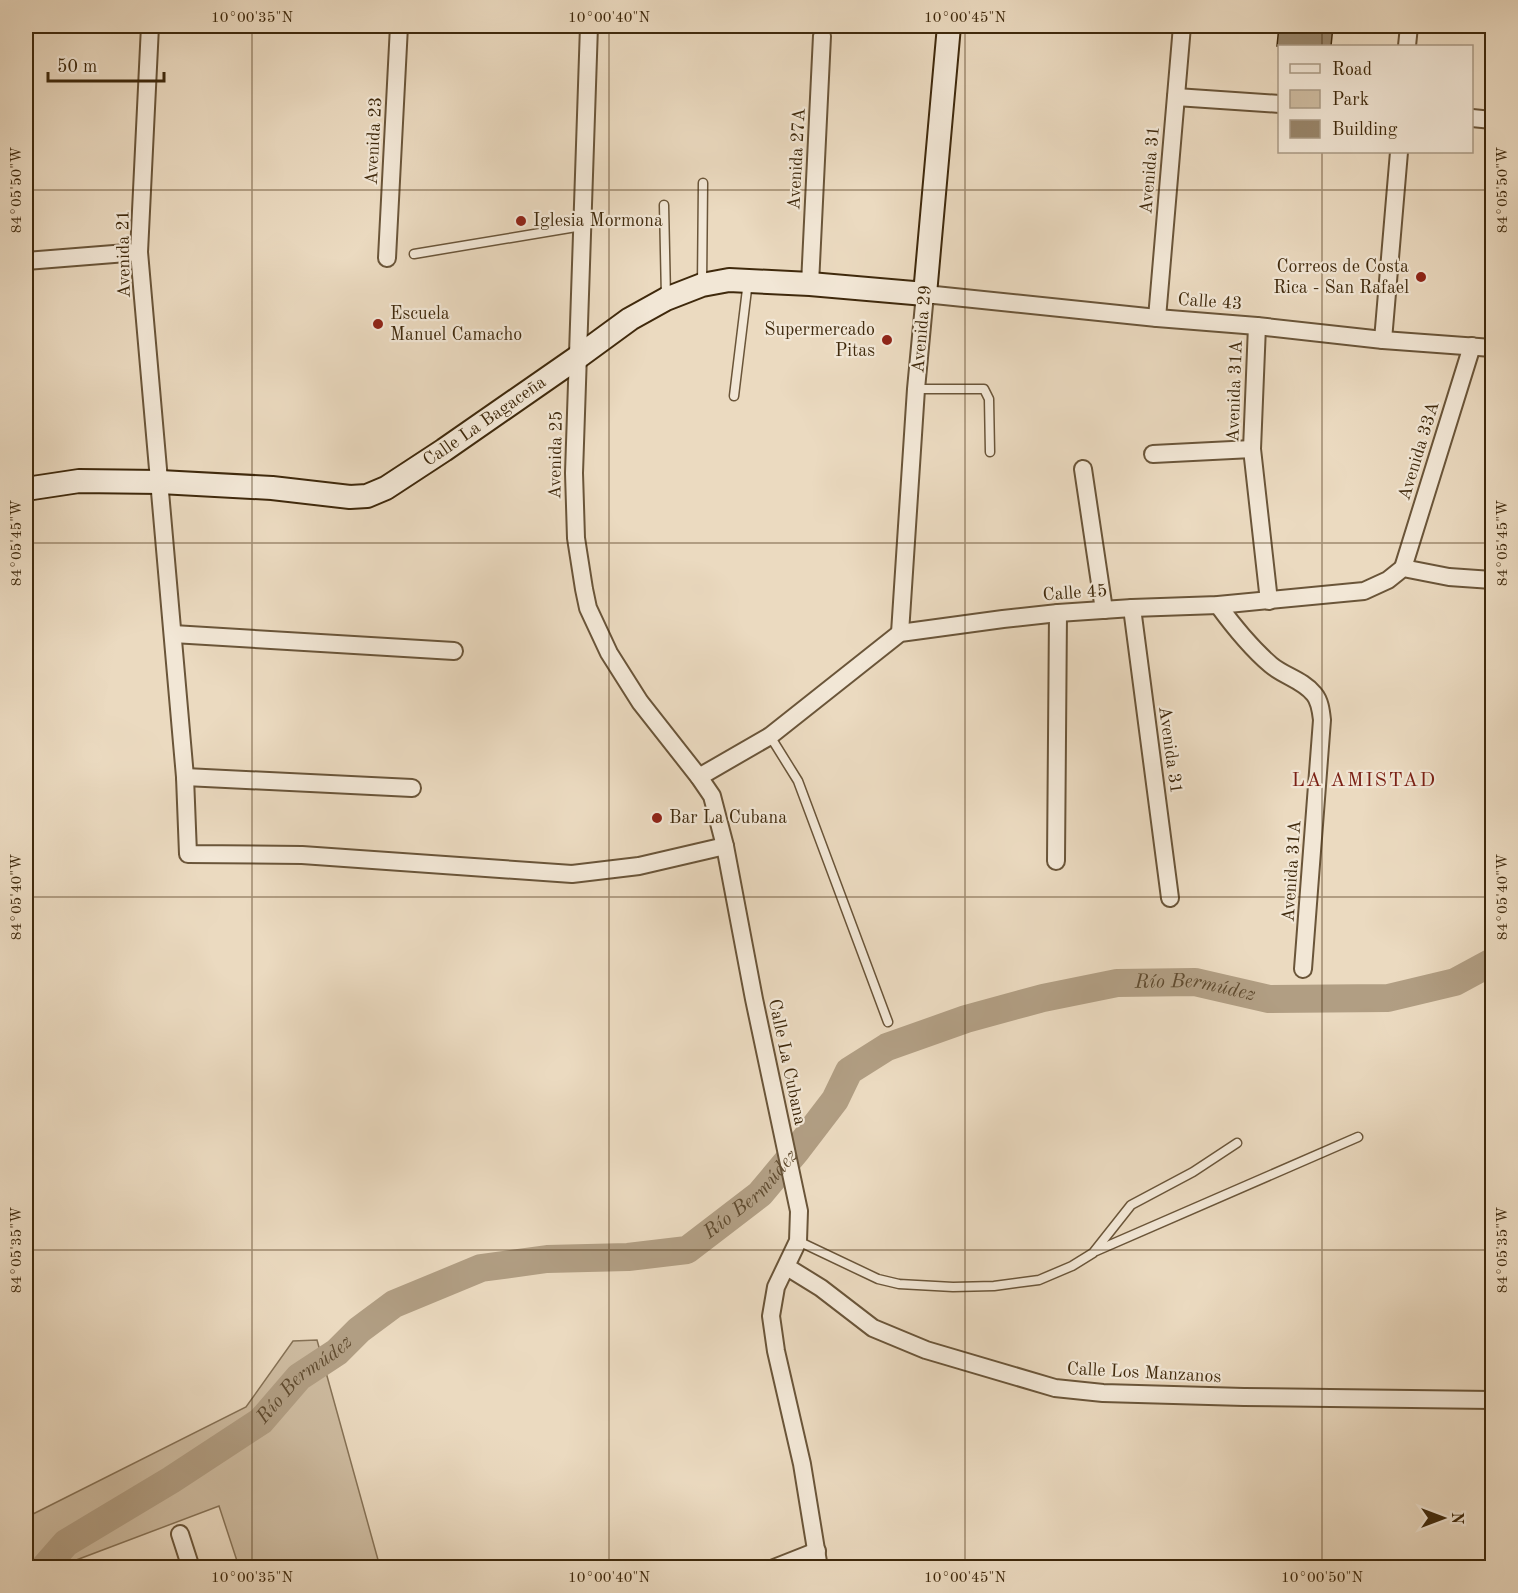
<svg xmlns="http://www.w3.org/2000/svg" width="1518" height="1593" viewBox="0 0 1518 1593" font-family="'Old Standard TT',serif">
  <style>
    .green { fill: #cebca1; stroke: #867256; stroke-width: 1.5 }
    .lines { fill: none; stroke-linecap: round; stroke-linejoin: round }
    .river { stroke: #b19e83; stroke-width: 28 }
    .building { fill: #98856a; stroke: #3f290c; stroke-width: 1.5 }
    .lane-casing { stroke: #6a5539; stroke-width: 11 }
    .street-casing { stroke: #6a5539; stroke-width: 20 }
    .secondary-casing { stroke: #3f290c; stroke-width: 26 }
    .lane { stroke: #f2e7d6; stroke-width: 8 }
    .street { stroke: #f2e7d6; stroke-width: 16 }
    .secondary { stroke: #f2e7d6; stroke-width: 22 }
    .ticks { fill: none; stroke: #3f290c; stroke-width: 1.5; stroke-opacity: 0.45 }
    .poi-dot { fill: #8f2418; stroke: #f2e7d6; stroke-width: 2 }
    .labels { text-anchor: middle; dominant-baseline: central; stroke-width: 4.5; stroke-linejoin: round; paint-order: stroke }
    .street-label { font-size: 18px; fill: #3f290c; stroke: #f2e7d6 }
    .poi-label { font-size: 18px; fill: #3f290c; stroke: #f2e7d6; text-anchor: start }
    .neighbourhood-label { font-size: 20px; letter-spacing: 1.5px; fill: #7a1f14; stroke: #f2e7d6 }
    .water-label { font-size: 20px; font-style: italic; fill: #614c30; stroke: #f2e7d6 }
    .neatline { fill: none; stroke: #3f290c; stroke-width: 2 }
    .ticks-label { font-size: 15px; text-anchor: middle; fill: #3f290c }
  </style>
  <rect width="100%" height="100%" fill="#ebdac0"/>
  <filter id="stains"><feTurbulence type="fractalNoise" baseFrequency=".00333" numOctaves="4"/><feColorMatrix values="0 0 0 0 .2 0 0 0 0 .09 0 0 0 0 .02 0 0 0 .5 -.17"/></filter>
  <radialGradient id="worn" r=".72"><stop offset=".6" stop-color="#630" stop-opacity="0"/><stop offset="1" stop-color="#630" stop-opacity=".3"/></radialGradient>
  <polygon class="green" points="317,1340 380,1567 239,1567 219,1506 71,1562 65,1567 26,1567 26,1510 31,1515 246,1407 293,1341"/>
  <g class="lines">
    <path class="river" id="s1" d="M44,1568L66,1543L171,1480L261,1421L299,1377L337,1352L359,1330L394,1304L481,1268L547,1259L628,1257L687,1250L760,1194L796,1151L835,1100L849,1071L887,1047L966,1019L1043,998L1117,983L1195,982L1269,999L1388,998L1455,982L1492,962"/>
  </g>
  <polygon class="building" points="1279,26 1333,26 1331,46 1277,46"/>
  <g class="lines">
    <defs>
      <g id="lane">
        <polyline points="664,205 666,297"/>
        <polyline points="414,254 582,226"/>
        <polyline points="702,285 703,183"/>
        <polyline points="916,389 984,389 989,399 990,452"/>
        <polyline points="734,396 748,281"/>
        <polyline points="770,736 798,781 888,1022"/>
        <polyline points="798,1241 878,1279 899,1284 953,1287 994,1286 1039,1280 1072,1266 1093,1253 1131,1205 1193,1172 1237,1143"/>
        <polyline points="1096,1251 1358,1137"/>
      </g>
      <g id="street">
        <polyline points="150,26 139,252 185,777 188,854 302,855 572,874 639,866 725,846"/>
        <polyline points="589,26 574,473 576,538 584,589 588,608 609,653 640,702 699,777 712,796 725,846 754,999 799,1211 798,1241 776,1287 771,1316 776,1351 802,1464 819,1568"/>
        <polyline points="1407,46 1409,26"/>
        <polyline points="1176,97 1280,104"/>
        <polyline points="1472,118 1492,120"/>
        <polyline points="387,258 399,26"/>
        <polyline points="26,261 139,252"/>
        <polyline points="810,284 822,36"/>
        <polyline points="1157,318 1182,26"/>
        <polyline points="1257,326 1252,449 1269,601"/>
        <polyline points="1383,340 1399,152"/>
        <polyline points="1153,454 1252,449"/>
        <polyline points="1083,469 1104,610"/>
        <polyline points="1403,568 1472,346"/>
        <path d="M1218,605C1234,627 1250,647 1271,665C1284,676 1303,680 1314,694C1320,701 1321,711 1322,720L1303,969"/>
        <polyline points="1132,608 1170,898"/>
        <polyline points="900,633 916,389 925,294 1157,318 1257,326 1383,340 1492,348"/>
        <polyline points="173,634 454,651"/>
        <polyline points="185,777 412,788"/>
        <polyline points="699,777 770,736 900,633 1003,619 1058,613 1132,608 1218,605 1364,591 1388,580 1403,568 1449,577 1492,580"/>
        <polyline points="1056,861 1058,613"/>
        <polyline points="787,1267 821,1288 873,1328 926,1350 1055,1388 1103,1393 1244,1397 1492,1400"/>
        <polyline points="180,1534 191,1568"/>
        <polyline points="774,1568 817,1551"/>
      </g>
      <g id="secondary">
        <path id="s2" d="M26,489L79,481L160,482L272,488L350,497L367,496L386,488L444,450L578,357L630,319L666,299L702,285L729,280L810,284L925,294L949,26"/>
      </g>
    </defs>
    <use href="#lane" class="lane-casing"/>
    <use href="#street" class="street-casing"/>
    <use href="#secondary" class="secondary-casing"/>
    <use href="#lane" class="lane"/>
    <use href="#street" class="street"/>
    <use href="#secondary" class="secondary"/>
  </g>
  <path class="ticks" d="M252,26V1568M609,26V1568M965,26V1568M1322,26V46M1322,152V1568M26,190H1492M26,543H1492M26,897H1492M26,1250H1492"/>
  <g class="poi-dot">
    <circle cx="521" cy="221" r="6"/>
    <circle cx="1421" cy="277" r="6"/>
    <circle cx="378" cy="324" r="6"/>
    <circle cx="887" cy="340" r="6"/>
    <circle cx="657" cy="818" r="6"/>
  </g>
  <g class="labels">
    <g class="street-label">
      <text transform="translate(374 141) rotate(-87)">Avenida 23</text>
      <text transform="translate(797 159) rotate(-87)">Avenida 27A</text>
      <text transform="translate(1150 170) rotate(-85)">Avenida 31</text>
      <text transform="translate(124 254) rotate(-91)">Avenida 21</text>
      <text transform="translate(1210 302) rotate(4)">Calle 43</text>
      <text transform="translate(922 329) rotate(-85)">Avenida 29</text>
      <text transform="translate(1235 391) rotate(-88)">Avenida 31A</text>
      <text stroke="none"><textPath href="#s2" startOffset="482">Calle La Bagaceña</textPath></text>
      <text transform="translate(1419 451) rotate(-73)">Avenida 33A</text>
      <text transform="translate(556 455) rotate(-89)">Avenida 25</text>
      <text transform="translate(1075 593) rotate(-4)">Calle 45</text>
      <text transform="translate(1170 750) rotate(82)">Avenida 31</text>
      <text transform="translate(1292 871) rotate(-86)">Avenida 31A</text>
      <text transform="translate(787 1062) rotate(78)">Calle La Cubana</text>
      <text transform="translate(1144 1373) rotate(3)">Calle Los Manzanos</text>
    </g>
    <g class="poi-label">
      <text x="533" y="221">Iglesia Mormona</text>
      <text x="1409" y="267" text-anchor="end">Correos de Costa<tspan x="1409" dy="21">Rica - San Rafael</tspan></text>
      <text x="390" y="314">Escuela<tspan x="390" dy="21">Manuel Camacho</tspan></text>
      <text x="875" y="330" text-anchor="end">Supermercado<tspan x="875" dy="21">Pitas</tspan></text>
      <text x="669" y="818">Bar La Cubana</text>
    </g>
    <g class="neighbourhood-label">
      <text x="1364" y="781">LA AMISTAD</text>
    </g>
    <g class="water-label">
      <text stroke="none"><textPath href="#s1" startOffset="1350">Río Bermúdez</textPath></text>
      <text stroke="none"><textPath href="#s1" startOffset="828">Río Bermúdez</textPath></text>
      <text stroke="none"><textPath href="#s1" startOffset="324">Río Bermúdez</textPath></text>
    </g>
  </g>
  <rect width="1518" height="1593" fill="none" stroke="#ebdac0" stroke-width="66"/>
  <rect x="1278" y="45" width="195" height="108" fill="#f2e7d6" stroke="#aa9b85" stroke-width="1.5"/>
  <rect x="1290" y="64" width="30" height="9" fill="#f2e7d6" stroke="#aa9b85" stroke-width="1.5"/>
  <text x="1332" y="75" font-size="18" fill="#3f290c">Road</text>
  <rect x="1290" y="90" width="30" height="18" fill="#cebca1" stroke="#aa9b85" stroke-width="1.5"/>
  <text x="1332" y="105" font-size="18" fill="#3f290c">Park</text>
  <rect x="1290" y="120" width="30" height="18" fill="#98856a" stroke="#aa9b85" stroke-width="1.5"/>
  <text x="1332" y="135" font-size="18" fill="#3f290c">Building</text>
  <g transform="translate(1443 1518) rotate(90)" stroke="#f2e7d6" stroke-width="4.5" paint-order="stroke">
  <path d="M0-4.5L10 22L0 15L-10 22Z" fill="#3f290c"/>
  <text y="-9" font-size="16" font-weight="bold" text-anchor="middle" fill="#3f290c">N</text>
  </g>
  <path d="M48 72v9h116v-9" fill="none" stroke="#3f290c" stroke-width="3"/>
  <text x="57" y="72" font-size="18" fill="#3f290c" stroke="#f2e7d6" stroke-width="4.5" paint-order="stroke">50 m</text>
  <rect x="33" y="33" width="1452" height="1527" class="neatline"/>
  <g class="ticks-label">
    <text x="252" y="22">10°00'35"N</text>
    <text x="609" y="22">10°00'40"N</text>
    <text x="965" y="22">10°00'45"N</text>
    <text transform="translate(1502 190) rotate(-90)" y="5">84°05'50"W</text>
    <text transform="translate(16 190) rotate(-90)" y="5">84°05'50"W</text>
    <text transform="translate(1502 543) rotate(-90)" y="5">84°05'45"W</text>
    <text transform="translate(16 543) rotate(-90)" y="5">84°05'45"W</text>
    <text transform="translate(1502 897) rotate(-90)" y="5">84°05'40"W</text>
    <text transform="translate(16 897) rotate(-90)" y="5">84°05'40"W</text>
    <text transform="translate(1502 1250) rotate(-90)" y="5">84°05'35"W</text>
    <text transform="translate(16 1250) rotate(-90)" y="5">84°05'35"W</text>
    <text x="252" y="1582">10°00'35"N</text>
    <text x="609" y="1582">10°00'40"N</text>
    <text x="965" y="1582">10°00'45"N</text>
    <text x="1322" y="1582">10°00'50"N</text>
  </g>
  <rect width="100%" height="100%" filter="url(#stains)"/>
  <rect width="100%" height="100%" fill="url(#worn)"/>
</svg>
